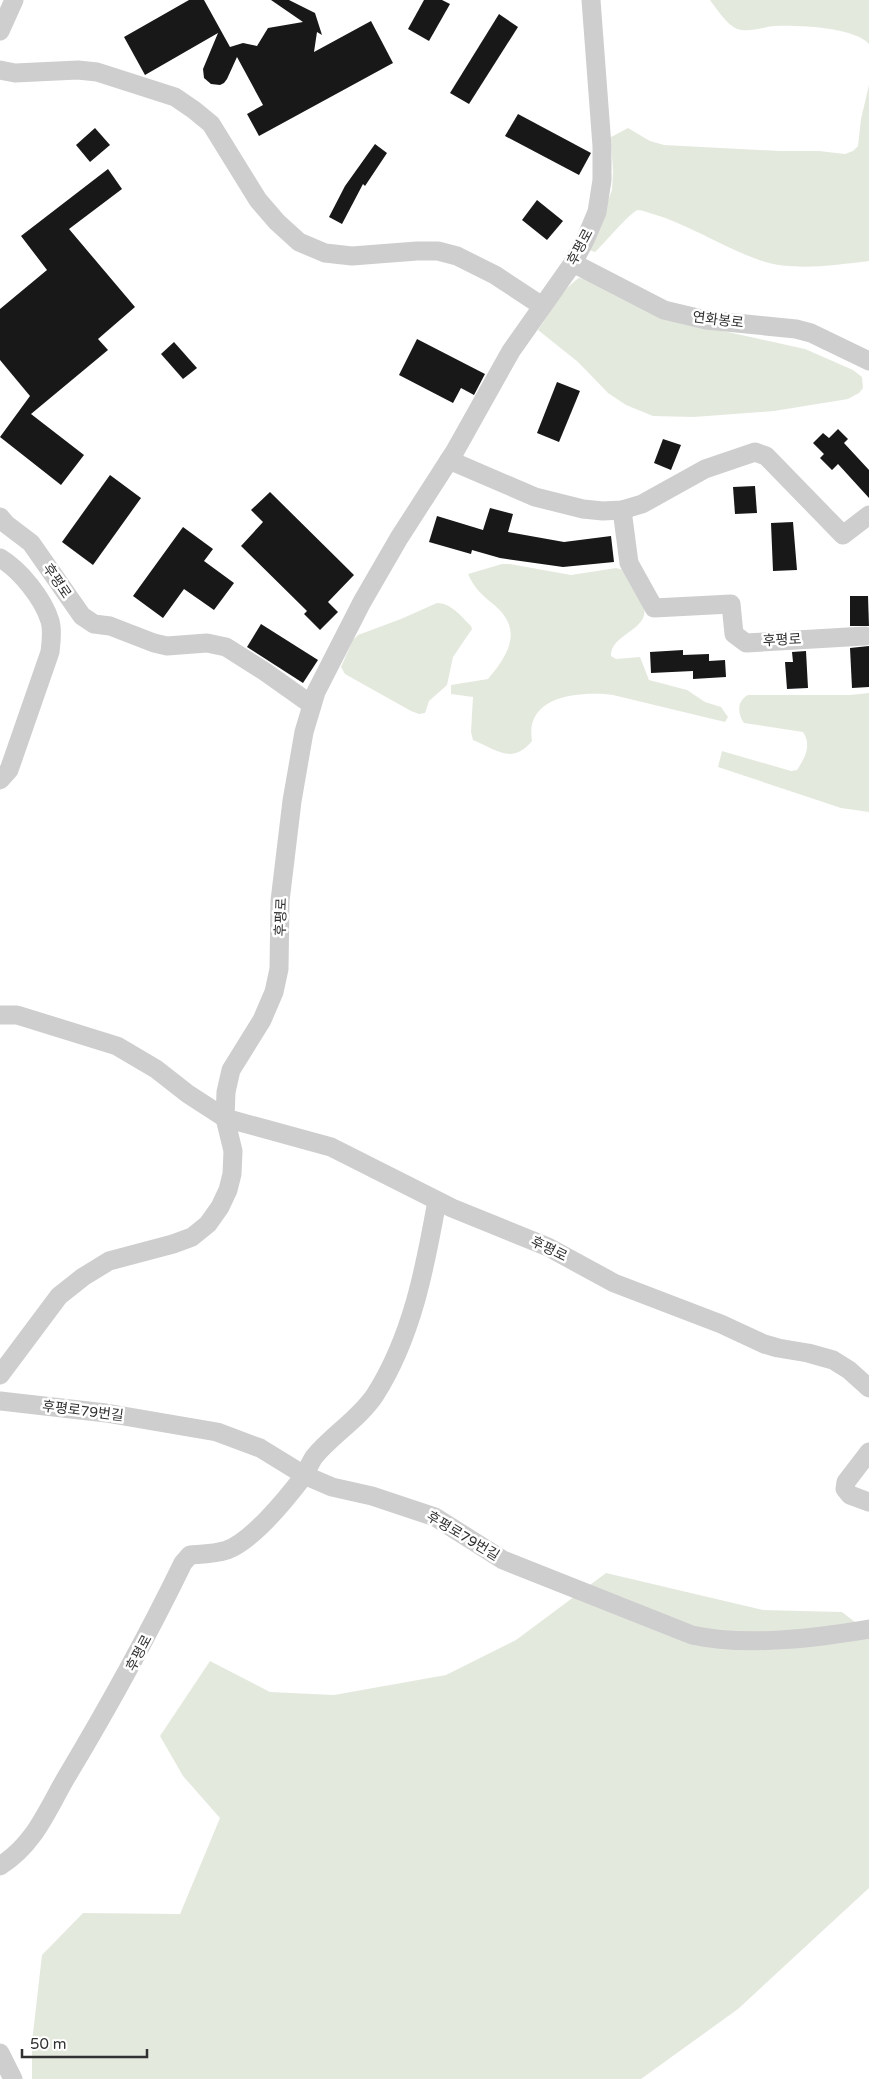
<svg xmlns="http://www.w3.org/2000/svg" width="869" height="2079" viewBox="0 0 869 2079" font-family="'Varela Round','Noto Sans KR',sans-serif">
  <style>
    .green { fill: #e4e9de }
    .building { fill: #181818 }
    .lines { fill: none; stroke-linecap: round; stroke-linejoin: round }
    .minor { stroke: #cecece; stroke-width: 19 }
    .labels { text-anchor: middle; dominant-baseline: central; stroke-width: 5; stroke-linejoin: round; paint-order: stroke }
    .street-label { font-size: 14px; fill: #313131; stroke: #fff }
  </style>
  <rect width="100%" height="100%" fill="#fff"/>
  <g class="green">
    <path d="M710,0H869V44C854,27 797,25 775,26C763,27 748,33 737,29C726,24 717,9 710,0Z"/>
    <path d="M869,85V261C834,265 793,272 759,260C722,247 690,225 653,214C649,213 642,210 638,210C631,211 603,245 595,252L589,250L612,190L613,172L611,137L628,128L650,141L664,145L779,151H819L845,154L853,151L858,146L861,119Z"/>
    <path d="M579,278L586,279L687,323L805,349L853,370L862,377L863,388L859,393L848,399L774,411L694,417L653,416L626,405L608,393L578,362L538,330C550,313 561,290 579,278Z"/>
    <path d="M502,564H510L571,575L616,568L624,570C630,581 639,592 643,604C653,630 610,633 611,656L616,659L640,657L649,680L687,690L705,702L721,707L728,717L725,722L613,695C581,691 524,695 532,741C512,765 497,750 473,740L471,732L473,697L451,694V685L488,679C509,654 524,629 493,604C482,595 474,588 468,574Z"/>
    <path d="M437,603C451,603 461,616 471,626L472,629L453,657L447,685L429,701L425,713L419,714L411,711L345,674L341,667L353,640L358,635L401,619Z"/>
    <path d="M869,693V812L841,808L718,767L722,751L791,771L797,770C805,758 812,745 803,732L744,723C737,713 737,701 748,695H850Z"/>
    <polygon points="606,1573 763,1610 842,1612 869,1633 869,1888 738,2009 641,2079 32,2079 32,2042 42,1955 83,1913 180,1914 220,1818 183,1776 160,1736 210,1661 270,1692 334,1695 446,1675 516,1640"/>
  </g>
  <g class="building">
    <polygon points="189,0 204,0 230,47 243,43 257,46 268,28 303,22 271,0 289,0 315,13 322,35 317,32 314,52 371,21 393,63 259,136 247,114 263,105 237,57 227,79 224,83 220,85 211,84 204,78 203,69 218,33 145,75 124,37"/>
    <polygon points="424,0 442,0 450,4 429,41 408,29"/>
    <polygon points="499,14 518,27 469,104 450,93"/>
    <polygon points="518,114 591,153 579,175 505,136"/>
    <polygon points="95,128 110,145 90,162 76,145"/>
    <polygon points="375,144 387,153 365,186 363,184 342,224 329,217 345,186"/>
    <polygon points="108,169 122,189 69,229 135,307 98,339 108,350 31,414 84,455 61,485 0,437 30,396 0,360 0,309 47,270 21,236"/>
    <polygon points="537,200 563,221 547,240 522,220"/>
    <polygon points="417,339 485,374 474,395 461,388 453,403 399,375"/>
    <polygon points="174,342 197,368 183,379 161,354"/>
    <polygon points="557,382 580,391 559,442 537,433"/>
    <polygon points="838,429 848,439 844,443 869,470 869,498 838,464 832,470 820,458 824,454 813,443 823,433 829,438"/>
    <polygon points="663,439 681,445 671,470 654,463"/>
    <polygon points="110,475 141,498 93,565 62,542"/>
    <polygon points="755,486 757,513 735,514 733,487"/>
    <polygon points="270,492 354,575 328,602 338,612 320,630 304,614 307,611 241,546 263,522 251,510"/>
    <polygon points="490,508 513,514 508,532 564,542 611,536 614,562 563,567 500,558 472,550 471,554 429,542 437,516 483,530"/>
    <polygon points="793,522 797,570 773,571 771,523"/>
    <polygon points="183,527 213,549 204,561 234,583 214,610 184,589 163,618 133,596"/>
    <polygon points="850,596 868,596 869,626 850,626"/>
    <polygon points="261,624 318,660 303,683 247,647"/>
    <polygon points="869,646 869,687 852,688 850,648"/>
    <polygon points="683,650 683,655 709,654 709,661 725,660 726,677 693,679 693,671 651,673 650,652"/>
    <polygon points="806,651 808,688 787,689 785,662 793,662 792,652"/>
  </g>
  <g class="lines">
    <g class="minor">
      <polyline points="0,31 14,0"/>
      <polyline points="0,70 15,73 78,70 97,72 175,97 194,110 211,124 258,200 277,222 299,242 325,253 352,256 417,251 438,251 457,256 495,275 542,306"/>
      <polyline points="573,263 664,310 706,320 796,329 811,333 869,361"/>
      <polyline points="449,460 535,497 583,509 603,511 622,510 642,504 705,469 755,452 766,456 843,535 869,515"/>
      <polyline points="622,510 629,563 654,608 731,604 734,634 746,643 865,636"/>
      <polyline points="0,517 6,524 31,543 82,616 94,624 110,626 154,643 167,646 207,643 226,647 264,671 312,705"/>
      <path d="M0,558C20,570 43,598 50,621C53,631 51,642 50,652L9,770L0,780"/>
      <polyline points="0,1015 17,1015 117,1046 156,1069 188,1094 225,1118 331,1147 452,1208 548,1247 614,1283 721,1324 764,1344 778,1348 808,1353 833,1360 849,1370 869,1388"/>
      <polyline points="0,1375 59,1296 83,1277 109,1261 173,1244 192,1237 208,1224 220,1207 228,1190 232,1174 233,1151 225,1118 226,1092 231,1070 262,1020 274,992 279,969 280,901 292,801 304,732 316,692 362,602 399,538 455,451 511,351 573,263 586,238 597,212 602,180 602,146 591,0"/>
      <path d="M0,1401L106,1413L217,1432L260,1448L304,1475L332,1487L372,1496L435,1517L503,1560L692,1635C746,1647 815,1638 869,1629"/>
      <polyline points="869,1452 846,1482 845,1489 850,1495 869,1502"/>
      <path d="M0,1866C35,1844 47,1810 67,1776C109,1706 147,1637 183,1563L190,1555C203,1554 215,1554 227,1550C252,1541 287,1498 303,1477C307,1471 310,1463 314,1457C332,1435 359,1419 375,1395C412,1337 425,1268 437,1201"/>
      <polyline points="0,2053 13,2079"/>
    </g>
  </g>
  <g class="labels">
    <g class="street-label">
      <text transform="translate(580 247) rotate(-62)">후평로</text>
      <text transform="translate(718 320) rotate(7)">연화봉로</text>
      <text transform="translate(57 581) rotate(56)">후평로</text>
      <text transform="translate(782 640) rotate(-3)">후평로</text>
      <text transform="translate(281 917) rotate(-88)">후평로</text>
      <text transform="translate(549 1249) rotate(26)">후평로</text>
      <text transform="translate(83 1411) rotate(7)">후평로79번길</text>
      <text transform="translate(463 1536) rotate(31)">후평로79번길</text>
      <text transform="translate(139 1653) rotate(-62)">후평로</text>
    </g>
  </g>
  <path d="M22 2049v8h125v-8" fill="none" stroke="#313131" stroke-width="2.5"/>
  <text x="30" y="2049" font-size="15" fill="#313131" stroke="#ffffff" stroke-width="4" paint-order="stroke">50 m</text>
</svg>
